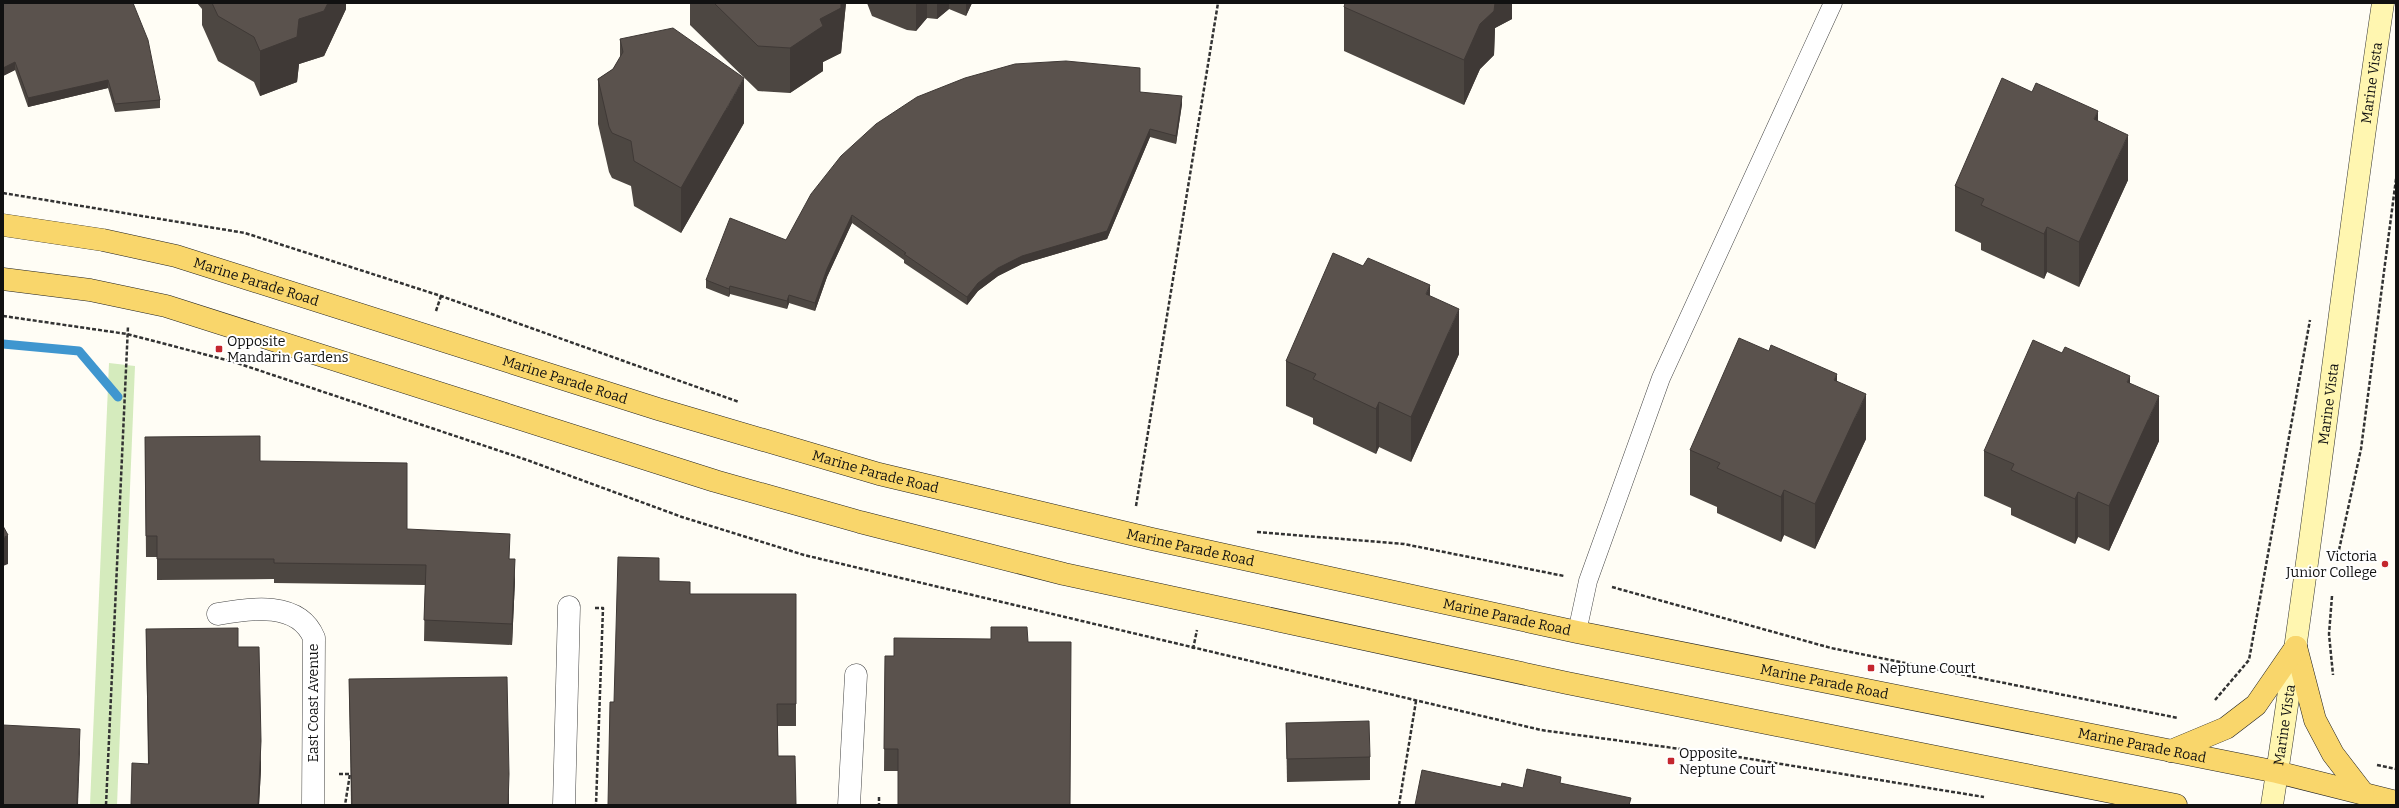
<svg xmlns="http://www.w3.org/2000/svg" width="2399" height="808" viewBox="0 0 2399 808" font-family="Bitter,serif">
  <style>
    .green { fill: #d5ebbd }
    .lines { fill: none; stroke-linecap: round; stroke-linejoin: round }
    .stream { stroke: #3f96cf; stroke-width: 9 }
    .lane-casing { stroke: #444; stroke-width: 19 }
    .street-casing { stroke: #444; stroke-width: 23 }
    .secondary-casing { stroke: #333; stroke-width: 23 }
    .primary-casing { stroke: #222; stroke-width: 23 }
    .path { stroke: #333; stroke-width: 2.5; stroke-dasharray: 4 2; stroke-linecap: butt }
    .lane { stroke: #fff; stroke-width: 18 }
    .street { stroke: #fff; stroke-width: 22 }
    .secondary { stroke: #fff6b0; stroke-width: 22 }
    .primary { stroke: #f9d66b; stroke-width: 22 }
    .wall { fill: #4d4742 }
    .shaded-wall { fill: #3f3936 }
    .building { fill: #5a524d; stroke: #3f3936 }
    .poi-dot { fill: #c4262e; stroke: #fff; stroke-width: 1.5 }
    .labels { text-anchor: middle; dominant-baseline: central; stroke-width: 4; stroke-linejoin: round; paint-order: stroke }
    .street-label { font-size: 14px; fill: #111; stroke: #fff }
    .poi-label { font-size: 14px; fill: #111; stroke: #fff; text-anchor: start }
  </style>
  <rect width="100%" height="100%" fill="#fffdf5"/>
  <polygon class="green" points="109,363 135,366 117,805 90,805"/>
  <g class="lines">
    <polyline class="stream" points="3,344 79,351 118,397"/>
    <defs>
      <polyline id="lane" points="1577,632 1588,581 1661,378 1833,3"/>
      <g id="street">
        <path d="M218,614C251,608 299,601 314,638L313,805"/>
        <polyline points="564,805 569,607"/>
        <polyline points="849,805 856,675"/>
      </g>
      <g id="secondary">
        <path id="s1" d="M2272,805C2314,538 2343,270 2383,3"/>
      </g>
      <g id="primary">
        <path id="s2" d="M3,225L103,240L176,256L658,409L879,474L1152,539L1577,632L2277,772L2396,802"/>
        <polyline points="3,279 90,290 166,306 715,481 860,522 1064,574 1567,683 2176,805"/>
        <polyline points="2296,647 2315,720 2333,754 2363,793"/>
        <polyline points="2171,751 2226,728 2256,705 2296,647"/>
      </g>
    </defs>
    <use href="#lane" class="lane-casing"/>
    <use href="#street" class="street-casing"/>
    <use href="#secondary" class="secondary-casing"/>
    <use href="#primary" class="primary-casing"/>
    <g class="path">
      <polyline points="3,193 245,233 441,296 739,402"/>
      <polyline points="436,311 441,296"/>
      <polyline points="3,316 127,334 234,362 527,460 682,517 804,555 1541,730 1732,756 1984,797"/>
      <polyline points="1136,506 1218,3"/>
      <polyline points="1257,532 1404,544 1564,576"/>
      <polyline points="2339,550 2361,449 2396,179"/>
      <polyline points="1612,587 1831,648 2178,718"/>
      <polyline points="2332,596 2329,634 2333,675"/>
      <polyline points="595,608 603,608 596,805"/>
      <polyline points="1193,649 1197,630"/>
      <polyline points="2215,700 2249,660 2310,320"/>
      <polyline points="2377,765 2396,769"/>
      <polyline points="339,774 350,774 345,805"/>
      <polyline points="879,797 879,805"/>
      <polyline points="106,805 128,326"/>
      <polyline points="1399,805 1416,701"/>
    </g>
    <use href="#lane" class="lane"/>
    <use href="#street" class="street"/>
    <use href="#secondary" class="secondary"/>
    <use href="#primary" class="primary"/>
  </g>
  <g class="wall">
    <polygon points="3,3 160,100 160,108 115,112 108,88 28,107 15,70 3,76"/>
    <polygon points="197,3 346,3 346,9 324,56 299,64 297,82 260,96 254,82 218,61 202,25 202,9"/>
    <polygon points="690,3 846,3 841,53 823,62 823,71 790,93 758,91 690,25"/>
    <polygon points="867,3 972,3 966,16 949,9 937,19 927,18 916,31 907,30 872,16"/>
    <polygon points="1512,3 1512,19 1495,28 1494,55 1480,69 1464,105 1344,51 1344,7"/>
    <polygon points="620,39 744,123 681,233 634,206 631,186 612,178 609,172 598,124 598,79 613,69 620,58"/>
    <polygon points="1140,92 1182,104 1176,144 1150,137 1107,239 1022,264 998,276 978,291 967,305 904,263 904,260 852,223 827,277 815,311 789,303 787,309 730,294 729,297 706,288 706,280 786,240"/>
    <polygon points="2032,92 2098,121 2128,180 2079,287 2047,272 2044,279 1981,250 1981,243 1955,231 1955,186"/>
    <polygon points="1363,266 1430,296 1459,354 1411,462 1379,447 1376,454 1313,424 1313,418 1286,406 1286,361"/>
    <polygon points="1837,381 1866,439 1815,549 1784,535 1781,542 1717,513 1717,507 1690,495 1690,450"/>
    <polygon points="2130,383 2159,441 2109,551 2078,537 2075,544 2011,515 2011,508 1984,496 1984,451"/>
    <polygon points="145,437 260,461 407,529 510,559 515,580 512,645 424,641 425,585 274,583 274,579 157,580 157,557 146,557"/>
    <polygon points="659,581 690,594 796,594 796,726 778,726 778,756 796,805 614,702"/>
    <polygon points="1027,627 898,771 884,771 885,656 894,656 991,639"/>
    <polygon points="146,629 238,647 261,769 259,805 131,805 148,764"/>
    <polygon points="349,679 509,794 509,805 351,805"/>
    <polygon points="1286,723 1370,757 1370,780 1287,782"/>
  </g>
  <g class="shaded-wall">
    <polygon points="328,3 346,3 346,9 324,56 299,64 297,82 260,96 260,51 299,19"/>
    <polygon points="841,3 846,3 841,53 823,62 823,71 790,93 790,48 820,19"/>
    <polygon points="916,3 927,3 927,18 916,31"/>
    <polygon points="937,3 949,3 949,9 937,19"/>
    <polygon points="966,3 972,3 966,16"/>
    <polygon points="1495,3 1512,3 1512,19 1495,28 1494,55 1480,69 1464,105 1464,60 1480,24"/>
    <polygon points="15,62 15,70 3,76 3,68"/>
    <polygon points="744,78 744,123 681,233 681,188"/>
    <polygon points="108,80 108,88 28,107 28,98"/>
    <polygon points="1182,96 1182,104 1176,144 1176,136"/>
    <polygon points="2098,111 2098,156 2094,119"/>
    <polygon points="1150,129 1150,137 1107,239 1022,264 998,276 978,291 967,305 967,297 978,283 998,268"/>
    <polygon points="2128,135 2128,180 2079,287 2079,242"/>
    <polygon points="852,215 852,223 827,277 815,311 815,303 827,269"/>
    <polygon points="2047,227 2047,272 2044,279 2044,234"/>
    <polygon points="1430,285 1430,330 1426,294"/>
    <polygon points="730,286 730,294 729,297 729,289"/>
    <polygon points="789,295 789,303 787,309 787,301"/>
    <polygon points="1459,309 1459,354 1411,462 1411,417"/>
    <polygon points="1837,374 1837,419 1834,380"/>
    <polygon points="2130,376 2130,421 2127,382"/>
    <polygon points="1866,394 1866,439 1815,549 1815,504"/>
    <polygon points="2159,396 2159,441 2109,551 2109,506"/>
    <polygon points="1379,402 1379,447 1376,454 1376,409"/>
    <polygon points="1784,490 1784,535 1781,542 1781,497"/>
    <polygon points="2078,492 2078,537 2075,544 2075,499"/>
    <polygon points="8,535 8,564 3,566 3,538"/>
    <polygon points="515,559 515,580 512,645 512,624"/>
    <polygon points="80,729 80,751 78,805 77,805"/>
    <polygon points="261,741 261,769 259,805 258,805"/>
    <polygon points="509,774 509,805 508,805"/>
  </g>
  <g class="building">
    <polygon points="3,3 133,3 148,40 160,100 115,104 108,80 28,98 15,62 3,68"/>
    <polygon points="212,3 328,3 324,11 299,19 297,37 260,51 254,37 218,16"/>
    <polygon points="714,3 841,3 841,8 820,19 823,26 790,48 758,46"/>
    <polygon points="1345,3 1495,3 1494,11 1480,24 1464,60 1344,7"/>
    <polygon points="673,28 744,78 681,188 634,161 631,141 612,133 609,127 598,79 613,69 623,52 620,39"/>
    <polygon points="1066,61 1140,68 1140,92 1182,96 1176,136 1150,129 1107,231 1022,256 998,268 978,283 967,297 904,254 906,253 852,215 827,269 815,303 789,295 787,301 730,286 729,289 706,280 730,218 786,240 811,194 841,156 876,124 917,97 965,78 1015,64"/>
    <polygon points="2002,78 2032,92 2036,83 2098,111 2094,119 2128,135 2079,242 2047,227 2044,234 1981,205 1984,199 1955,186"/>
    <polygon points="1333,253 1363,266 1368,258 1430,285 1426,294 1459,309 1411,417 1379,402 1376,409 1313,379 1316,374 1286,361"/>
    <polygon points="1739,338 1769,351 1771,345 1837,374 1834,380 1866,394 1815,504 1784,490 1781,497 1717,468 1720,463 1690,450"/>
    <polygon points="2033,340 2062,353 2065,347 2130,376 2127,382 2159,396 2109,506 2078,492 2075,499 2011,470 2014,464 1984,451"/>
    <polygon points="260,436 260,461 407,463 407,529 510,534 509,559 515,559 512,624 424,620 426,565 274,563 274,559 157,559 157,536 146,536 145,437"/>
    <polygon points="3,526 8,535 3,538"/>
    <polygon points="618,557 659,558 659,581 690,582 690,594 796,594 796,704 777,704 778,756 795,756 796,805 608,805 610,702 614,702"/>
    <polygon points="991,627 1027,627 1028,642 1071,642 1070,805 898,805 898,749 884,749 885,656 894,656 894,638 991,639"/>
    <polygon points="238,628 238,647 259,647 261,741 258,805 131,805 132,763 149,764 146,629"/>
    <polygon points="507,677 509,774 508,805 352,805 349,679"/>
    <polygon points="1369,721 1370,757 1287,759 1286,723"/>
    <polygon points="3,725 80,729 77,805 3,805"/>
    <polygon points="1527,769 1561,777 1560,783 1631,798 1629,805 1415,805 1422,770 1501,787 1502,783 1523,788"/>
  </g>
  <g class="poi-dot">
    <rect x="215" y="345" width="8" height="8" rx="2"/>
    <circle cx="2385" cy="564" r="4"/>
    <rect x="1867" y="664" width="8" height="8" rx="2"/>
    <rect x="1667" y="757" width="8" height="8" rx="2"/>
  </g>
  <g class="labels">
    <g class="street-label">
      <text stroke="none"><textPath href="#s1" startOffset="729">Marine Vista</textPath></text>
      <text stroke="none"><textPath href="#s2" startOffset="260">Marine Parade Road</textPath></text>
      <text stroke="none"><textPath href="#s2" startOffset="584">Marine Parade Road</textPath></text>
      <text stroke="none"><textPath href="#s1" startOffset="405">Marine Vista</textPath></text>
      <text stroke="none"><textPath href="#s2" startOffset="908">Marine Parade Road</textPath></text>
      <text stroke="none"><textPath href="#s2" startOffset="1232">Marine Parade Road</textPath></text>
      <text stroke="none"><textPath href="#s2" startOffset="1556">Marine Parade Road</textPath></text>
      <text stroke="none"><textPath href="#s2" startOffset="1880">Marine Parade Road</textPath></text>
      <text transform="translate(313 703) rotate(-90)">East Coast Avenue</text>
      <text stroke="none"><textPath href="#s1" startOffset="81">Marine Vista</textPath></text>
      <text stroke="none"><textPath href="#s2" startOffset="2204">Marine Parade Road</textPath></text>
    </g>
    <g class="poi-label">
      <text x="227" y="341">Opposite<tspan x="227" dy="16">Mandarin Gardens</tspan></text>
      <text x="2377" y="556" text-anchor="end">Victoria<tspan x="2377" dy="16">Junior College</tspan></text>
      <text x="1879" y="668">Neptune Court</text>
      <text x="1679" y="753">Opposite<tspan x="1679" dy="16">Neptune Court</tspan></text>
    </g>
  </g>
  <rect width="2399" height="808" fill="none" stroke="#111111" stroke-width="8"/>
</svg>
